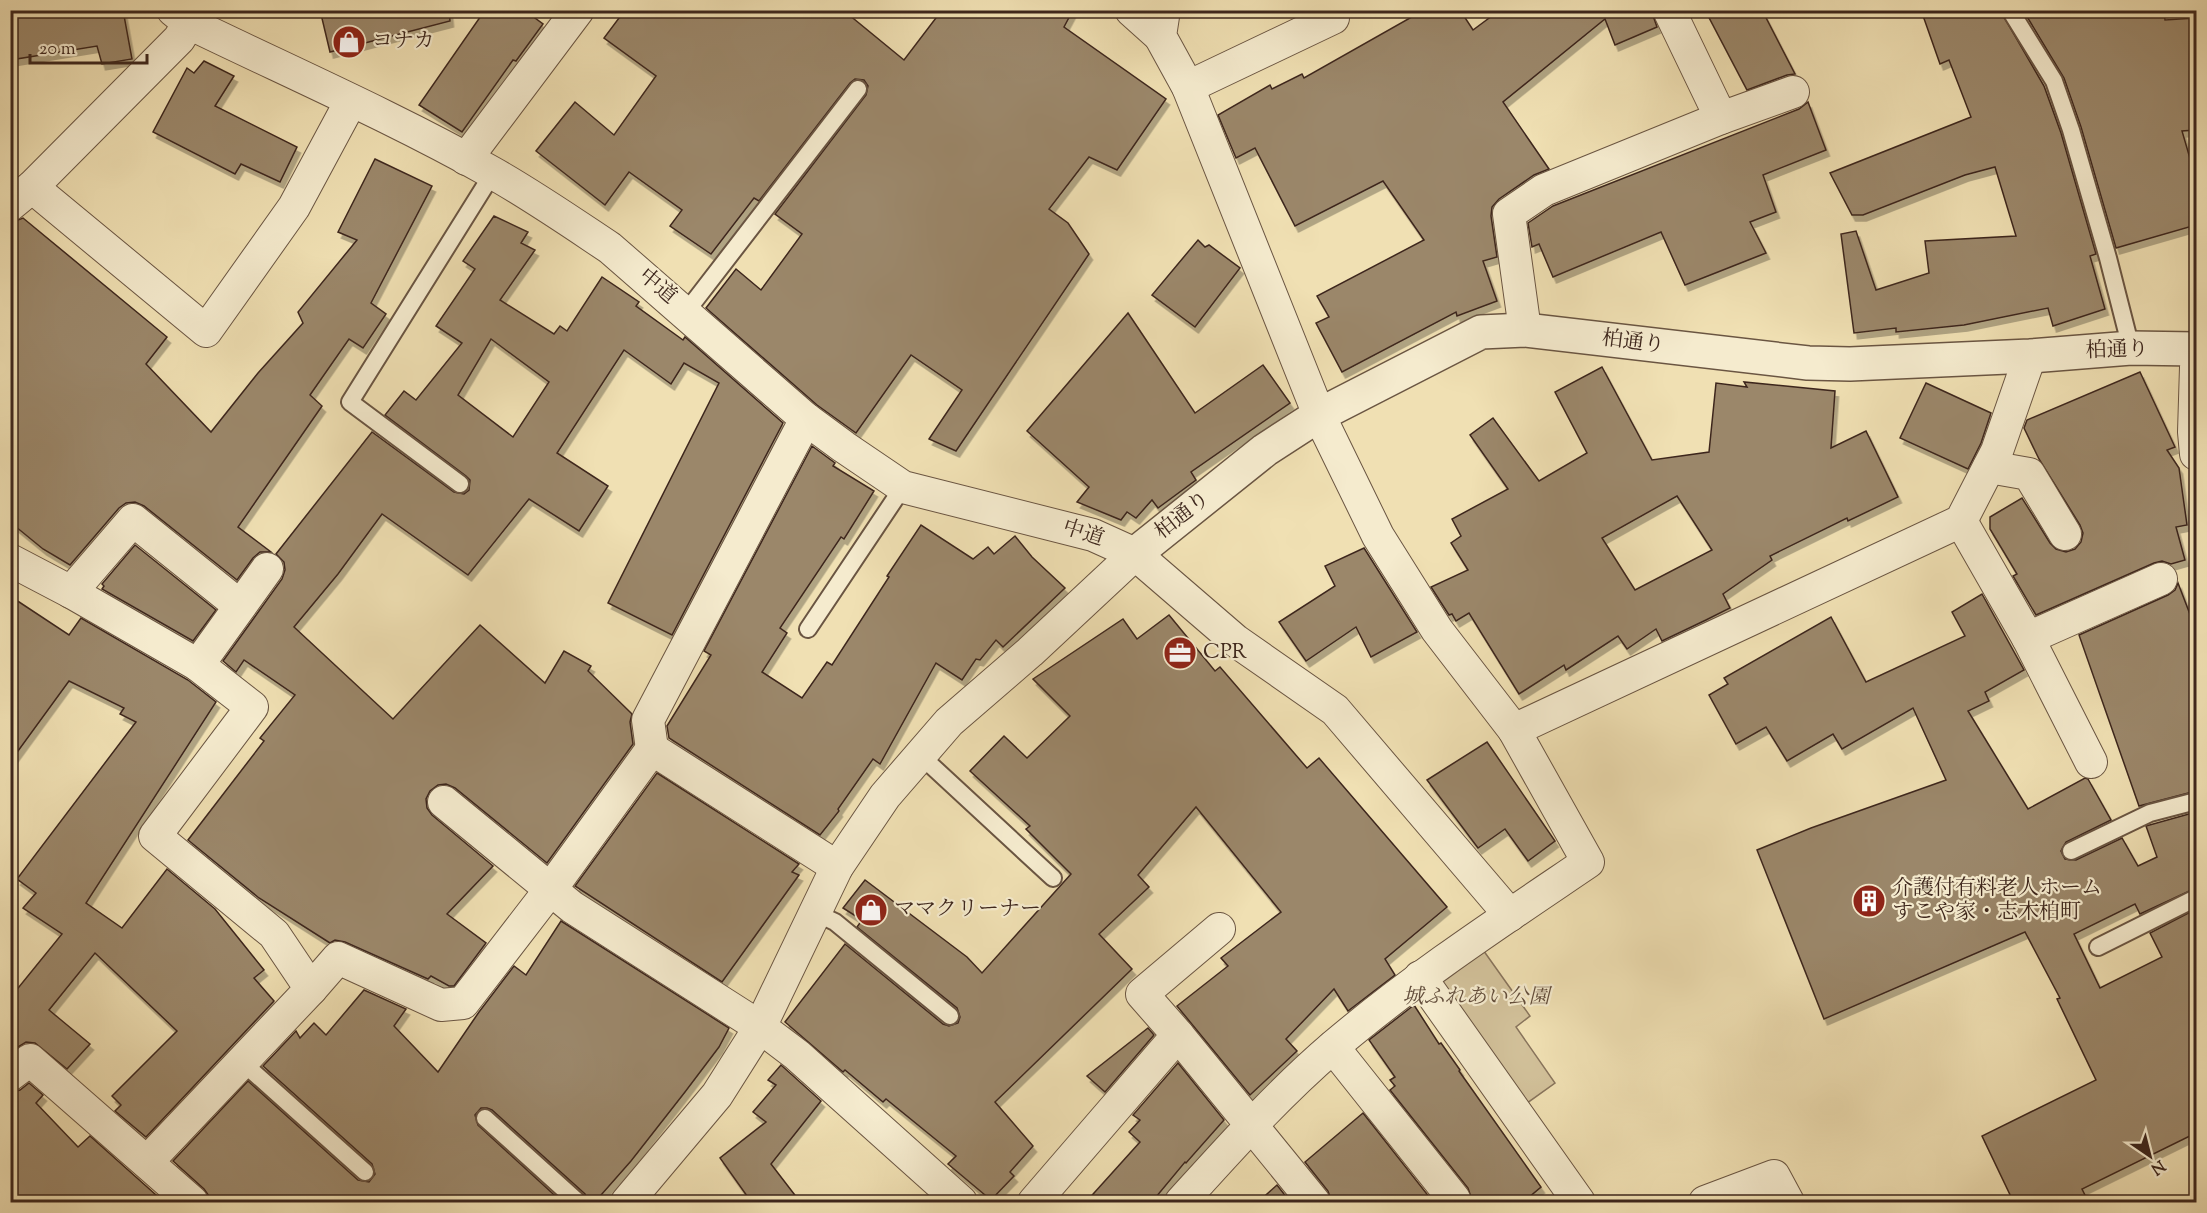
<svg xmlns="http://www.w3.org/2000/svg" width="2207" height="1213" viewBox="0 0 2207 1213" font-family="'Sorts Mill Goudy','Noto Serif JP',serif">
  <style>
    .green { fill: #d2c19a; stroke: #88745c; stroke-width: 1.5 }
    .building { fill: #9b876b; stroke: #3e271d; stroke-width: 1.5; fill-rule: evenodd; filter: url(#shadow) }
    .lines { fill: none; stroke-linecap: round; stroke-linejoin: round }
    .service-casing { stroke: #6a5542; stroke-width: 20 }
    .minor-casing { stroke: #6a5542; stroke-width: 34 }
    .tertiary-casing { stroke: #6a5542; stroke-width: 36 }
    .service { stroke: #f5ebce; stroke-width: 16 }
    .minor { stroke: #f5ebce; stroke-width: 32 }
    .tertiary { stroke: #f5ebce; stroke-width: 33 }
    .labels { text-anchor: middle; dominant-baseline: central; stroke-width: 4.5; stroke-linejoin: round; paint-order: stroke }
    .poi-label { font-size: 21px; fill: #3e271d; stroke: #f5ebce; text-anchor: start }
    .street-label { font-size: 21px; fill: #3e271d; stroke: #f5ebce }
    .park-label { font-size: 21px; font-style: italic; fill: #634e3c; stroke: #f5ebce }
  </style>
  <defs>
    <filter id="shadow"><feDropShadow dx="3.5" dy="6" stdDeviation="0" flood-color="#0004"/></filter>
  </defs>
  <rect width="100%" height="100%" fill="#f0e0b3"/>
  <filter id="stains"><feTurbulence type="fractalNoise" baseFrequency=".00333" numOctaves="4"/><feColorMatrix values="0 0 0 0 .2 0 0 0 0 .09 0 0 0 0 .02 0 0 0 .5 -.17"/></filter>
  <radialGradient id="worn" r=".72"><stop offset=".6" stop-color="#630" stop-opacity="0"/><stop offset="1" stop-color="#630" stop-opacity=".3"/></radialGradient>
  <polygon class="green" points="1476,940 1530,1016 1516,1027 1555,1083 1516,1111 1421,977"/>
  <g class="building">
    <polygon points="10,10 123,10 132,59 102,64 97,46 10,60"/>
    <polygon points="320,10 449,10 450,21 330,52"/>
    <polygon points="485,10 524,10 543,24 516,61 513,60 462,132 419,105"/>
    <polygon points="625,10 843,10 904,60 942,10 1073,10 1064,27 1166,99 1117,170 1089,157 1049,209 1068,223 1089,254 956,451 929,439 962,390 911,355 856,433 817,405 706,308 736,269 761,290 802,234 775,214 866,95 868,86 864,80 855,79 850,83 759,201 754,198 711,254 670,226 682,210 629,172 605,205 536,151 575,102 614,135 656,76 604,38"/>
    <polygon points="1424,10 1460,10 1473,30 1500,10 1651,10 1657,27 1615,45 1605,19 1503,102 1549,169 1534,175 1499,199 1492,207 1491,216 1497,257 1483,261 1497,301 1457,316 1456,312 1342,372 1316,323 1329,317 1317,296 1424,240 1383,181 1295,226 1255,148 1236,158 1218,115 1270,85 1272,89 1302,74 1304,78"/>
    <polygon points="1705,10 1762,10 1795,74 1787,75 1747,90"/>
    <polygon points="1921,10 2000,10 2044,86 2061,133 2096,254 2090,256 2105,309 2053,326 2048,308 1964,325 1896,332 1896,328 1854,333 1841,234 1856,231 1876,290 1929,273 1925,241 2016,236 1995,167 1965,175 1863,215 1852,215 1830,173 1971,117 1949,60 1940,64"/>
    <polygon points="2023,10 2082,10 2071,17 2164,13 2165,20 2196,18 2196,130 2182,131 2196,179 2196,225 2116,248 2081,127 2064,78"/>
    <polygon points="204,61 234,76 215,106 297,147 280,182 241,164 235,174 153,132 187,68 194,73"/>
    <polygon points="1808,102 1826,150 1763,175 1776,212 1750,222 1766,253 1685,285 1661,232 1553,277 1539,244 1532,247 1528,223 1553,206 1799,109"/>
    <polygon points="375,159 432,186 371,303 386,314 363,348 349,339 310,395 322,406 238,527 271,552 260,552 253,558 237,580 144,506 135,502 126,503 119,508 70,565 43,549 10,522 10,223 23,218 167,337 146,364 211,432 258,373 303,323 298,312 357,240 338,232"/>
    <path d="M494,216L528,232L521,243L535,250L500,300L554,334L560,326L567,331L602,277L639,302L636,306L683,340L685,337L783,423L672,635L608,603L719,383L684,363L671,384L624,350L557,453L608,486L579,531L529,499L468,575L382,514L338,574L294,627L393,719L480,625L545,683L564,651L591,666L588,671L632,714L630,722L633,744L547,863L455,788L446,784L438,785L430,791L426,799L427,808L432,815L493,866L447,914L486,943L454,986H449L431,976L428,979L345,942L335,940L330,943L259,898L188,840L264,741L260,738L295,695L244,660L236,672L223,661L282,579L285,570L284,562L276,554L372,432L454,492L464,494L469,490L470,480L466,476L385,415L404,391L416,400L462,343L436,326L475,269L463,261ZM491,339L549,382L513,437L458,395Z"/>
    <polygon points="1198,240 1205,247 1209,245 1240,268 1195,327 1152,295"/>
    <polygon points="1128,313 1195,413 1263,365 1290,403 1191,472 1196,480 1158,508 1152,500 1136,518 1127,512 1121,520 1077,502 1089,487 1027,431"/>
    <path d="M1602,367L1652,460L1709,452L1716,383L1747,387L1744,382L1835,391L1831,448L1866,431L1898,497L1848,521L1847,518L1770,556L1772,560L1723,594L1730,608L1706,620L1662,641L1656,629L1627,649L1618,636L1566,670L1564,665L1519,694L1469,613L1456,621L1452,614L1449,615L1431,587L1468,570L1451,543L1461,536L1452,519L1508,489L1470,435L1493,418L1539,481L1587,453L1555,392ZM1677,496L1712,550L1635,590L1602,538Z"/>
    <polygon points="2140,372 2175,447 2167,450 2179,468 2187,525 2176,527 2185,560 2171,564 2162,561 2154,563 2036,615 2013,576 2017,574 1990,529 1990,517 2022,498 2050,543 2056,549 2066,552 2075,549 2081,542 2083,533 2080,525 2039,459 2024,428 2027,420"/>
    <polygon points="1926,383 1991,413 1981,443 1968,469 1900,438"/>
    <polygon points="812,446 835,463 833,466 874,491 844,539 841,537 780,628 787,633 762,672 802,698 827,662 832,665 889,577 887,576 921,525 973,559 988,547 994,554 1015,536 1032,557 1065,588 1003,647 996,640 980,660 976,659 962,680 936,663 880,764 873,759 838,809 839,811 820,835 669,738 667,726 711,655 704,651"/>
    <polygon points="135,545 216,610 193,641 102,589 104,586 102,584"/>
    <polygon points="1364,548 1417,632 1371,657 1356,627 1306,661 1279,622 1335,586 1325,566"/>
    <polygon points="2178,583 2196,630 2196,791 2139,806 2079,635 2168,595 2175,590"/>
    <polygon points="1982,594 2024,670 1985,692 1989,701 1968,711 2028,809 2085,778 2088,779 2111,820 2066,842 2061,851 2065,859 2076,860 2122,838 2138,866 2157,857 2146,826 2196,812 2196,888 2140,914 2135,904 2074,934 2100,988 2162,957 2150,933 2196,909 2196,1133 2082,1189 2089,1203 2014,1203 1982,1136 2096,1080 2057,999 2060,998 2025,932 1824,1019 1757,850 1811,828 1946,780 1913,708 1842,749 1833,734 1787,761 1766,727 1736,744 1709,695 1728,684 1724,678 1831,617 1866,682 1965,636 1952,612"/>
    <polygon points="10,596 69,635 81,618 188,680 216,702 86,903 122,928 167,869 215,909 264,970 254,978 274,1001 146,1137 115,1111 121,1105 112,1096 177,1031 95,953 49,1010 90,1044 67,1069 35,1043 26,1042 10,1052 10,998 62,934 23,908 36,893 17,879 136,722 120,714 124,708 69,681 10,762"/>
    <polygon points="1169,615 1215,671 1220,667 1307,768 1319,758 1447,907 1385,959 1395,975 1348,1011 1334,989 1286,1039 1297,1051 1250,1095 1177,1006 1228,966 1221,958 1281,912 1196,807 1138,875 1149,887 1099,934 1132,969 995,1102 1033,1146 1010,1172 1014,1176 991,1200 948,1164 956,1156 886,1099 883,1102 845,1070 843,1072 785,1022 845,944 943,1024 949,1026 958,1023 960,1017 957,1008 857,927 862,920 843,908 865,880 967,957 982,973 1071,874 1026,829 1030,826 970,771 1004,736 1027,758 1070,716 1033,679 1123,619 1137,639"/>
    <polygon points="1487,742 1555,841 1528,861 1505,829 1478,848 1427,780"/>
    <polygon points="657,773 799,864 792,872 799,875 722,982 575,886"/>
    <polygon points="561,921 729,1028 719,1047 685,1092 631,1161 594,1203 588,1203 585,1194 492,1110 487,1108 481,1108 475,1115 478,1125 563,1203 210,1203 209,1196 204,1189 173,1161 248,1081 358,1180 369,1182 375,1174 372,1164 263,1066 296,1031 300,1038 314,1023 326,1035 364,990 406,1009 394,1026 438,1072 479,1012 514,966 526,975"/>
    <polygon points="1414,1005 1439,1044 1441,1043 1460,1070 1459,1071 1541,1187 1522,1203 1473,1203 1468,1188 1390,1090 1395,1086 1390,1080 1395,1077 1369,1040"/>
    <polygon points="1148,1028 1154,1035 1105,1092 1087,1076"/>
    <polygon points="1178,1063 1224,1120 1186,1163 1185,1162 1151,1203 1085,1203 1140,1142 1129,1132 1140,1120 1133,1115"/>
    <polygon points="781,1065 821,1101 771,1164 801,1203 752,1203 720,1158 766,1122 753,1112 776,1085 768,1080"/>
    <polygon points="29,1083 43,1095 36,1103 78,1147 90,1136 165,1203 10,1203 10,1093 20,1090"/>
    <polygon points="1363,1113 1434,1203 1332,1203 1328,1191 1305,1162"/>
    <polygon points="1277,1185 1291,1203 1257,1203"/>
  </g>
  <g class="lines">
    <defs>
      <g id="service">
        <polyline points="2010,10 2054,81 2071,130 2108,258 2131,348"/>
        <polyline points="686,312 858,89"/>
        <polyline points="460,484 350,402 493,173"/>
        <polyline points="808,629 903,487"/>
        <polyline points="920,755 1053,878"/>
        <polyline points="2071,851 2150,813 2196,801"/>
        <polyline points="816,913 835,922 950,1016"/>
        <polyline points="2098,947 2196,898"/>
        <polyline points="241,1061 365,1172"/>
        <polyline points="485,1118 578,1202"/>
      </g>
      <g id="minor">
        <path d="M173,10L189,23C290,72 393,117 491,172C532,195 571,222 610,248L806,419L844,447L903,487L1093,535L1135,554L1236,641L1335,710L1510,915"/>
        <polyline points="1131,10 1160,36"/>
        <polyline points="1164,10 1160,36 1188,87 1319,415 1378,536 1437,630 1514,730"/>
        <polyline points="1669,10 1721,118 1793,92"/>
        <polyline points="1188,87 1333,18"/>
        <polyline points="466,159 578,10"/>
        <polyline points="32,187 206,331 294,207 351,101"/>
        <polyline points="10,205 32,187 179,39 189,23"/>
        <polyline points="1525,330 1509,214 1544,190 1721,118"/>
        <polyline points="2196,367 2194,432 2196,454"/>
        <polyline points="1989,467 2029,474 2065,534"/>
        <polyline points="1961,521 2028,638 2161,579"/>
        <polyline points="10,560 71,592 198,665"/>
        <polyline points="71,592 133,520 240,606"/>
        <polyline points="2028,638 2091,762"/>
        <polyline points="652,749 648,720 806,419"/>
        <polyline points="444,802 572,907 760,1027 797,1055 961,1202"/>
        <polyline points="1219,929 1142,994 1178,1035 1314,1202"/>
        <polyline points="1420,977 1579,1202"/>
        <polyline points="311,989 338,958 441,1005 463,1003 550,890 652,749 837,867"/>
        <polyline points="1333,1047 1454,1199"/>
        <polyline points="10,1075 30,1060 192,1202"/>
        <polyline points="147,1162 311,989 274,934 155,836 252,707 198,665 267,569"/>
        <polyline points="627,1202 717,1095 760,1027 837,867 885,796 949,722 1030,652 1135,554"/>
        <polyline points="1034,1202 1178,1035"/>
        <path d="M1181,1202C1230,1148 1278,1094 1334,1046C1414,978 1501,921 1588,862L1514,730L1961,521L1997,451L2030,356"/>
        <polyline points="1705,1202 1774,1176 1788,1202"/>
      </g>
      <polyline id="tertiary" points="1135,554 1265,450 1319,415 1481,332 1525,330 1808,363 1850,364 2030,356 2131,348 2196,349"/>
    </defs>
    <use href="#service" class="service-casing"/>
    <use href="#minor" class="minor-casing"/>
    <use href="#tertiary" class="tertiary-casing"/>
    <use href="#service" class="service"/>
    <use href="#minor" class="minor"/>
    <use href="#tertiary" class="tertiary"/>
  </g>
  <defs>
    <symbol id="shop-disc" viewBox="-11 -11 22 22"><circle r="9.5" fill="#8f2418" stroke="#f5ebce"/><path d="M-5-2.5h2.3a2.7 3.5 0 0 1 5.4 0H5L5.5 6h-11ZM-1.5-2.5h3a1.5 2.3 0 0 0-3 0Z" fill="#fff"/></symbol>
    <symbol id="office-disc" viewBox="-11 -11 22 22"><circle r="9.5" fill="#8f2418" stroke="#f5ebce"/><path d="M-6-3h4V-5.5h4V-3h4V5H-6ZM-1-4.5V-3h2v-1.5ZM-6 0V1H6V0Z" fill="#fff"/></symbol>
    <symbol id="building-disc" viewBox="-11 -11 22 22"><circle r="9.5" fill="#8f2418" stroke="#f5ebce"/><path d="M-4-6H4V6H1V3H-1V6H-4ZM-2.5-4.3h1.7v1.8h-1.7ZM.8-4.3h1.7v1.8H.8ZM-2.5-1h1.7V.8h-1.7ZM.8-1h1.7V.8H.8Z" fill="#fff"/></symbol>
  </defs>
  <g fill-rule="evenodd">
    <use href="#shop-disc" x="330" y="23" width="38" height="38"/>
    <use href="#office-disc" x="1161" y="634" width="38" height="38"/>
    <use href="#building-disc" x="1850" y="882" width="38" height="38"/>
    <use href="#shop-disc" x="852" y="891" width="38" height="38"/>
  </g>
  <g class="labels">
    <g class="poi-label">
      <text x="372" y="42">コナカ</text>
      <text x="1203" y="653">CPR</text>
      <text x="1892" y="889">介護付有料老人ホーム<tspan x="1892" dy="24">すこや家・志木柏町</tspan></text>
      <text x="894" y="910">ママクリーナー</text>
    </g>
    <g class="street-label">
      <text transform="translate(657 287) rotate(40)">中道</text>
      <text transform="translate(1633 343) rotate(7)">柏通り</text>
      <text transform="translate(2117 351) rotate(-2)">柏通り</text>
      <text transform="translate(1183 516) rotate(-38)">柏通り</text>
      <text transform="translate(1083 534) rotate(18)">中道</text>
    </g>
    <g class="park-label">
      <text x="1476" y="998">城ふれあい公園</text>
    </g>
  </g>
  <rect width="2207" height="1213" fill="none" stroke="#f0e0b3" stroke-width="36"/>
  <rect x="12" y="12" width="2183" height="1189" fill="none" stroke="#3e271d" stroke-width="3"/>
  <rect x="18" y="18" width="2171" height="1177" fill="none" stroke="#3e271d" stroke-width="1.5"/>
  <g transform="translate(2150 1156) rotate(145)" stroke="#f5ebce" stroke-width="4.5" paint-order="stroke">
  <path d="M0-4.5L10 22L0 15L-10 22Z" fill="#3e271d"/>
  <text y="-9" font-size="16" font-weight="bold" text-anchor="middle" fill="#3e271d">N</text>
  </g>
  <path d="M30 54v9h117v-9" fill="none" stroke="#3e271d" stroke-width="3"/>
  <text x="39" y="54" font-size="18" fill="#3e271d" stroke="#f5ebce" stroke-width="4.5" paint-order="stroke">20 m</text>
  <rect width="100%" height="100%" filter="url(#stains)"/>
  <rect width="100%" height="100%" fill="url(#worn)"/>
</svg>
